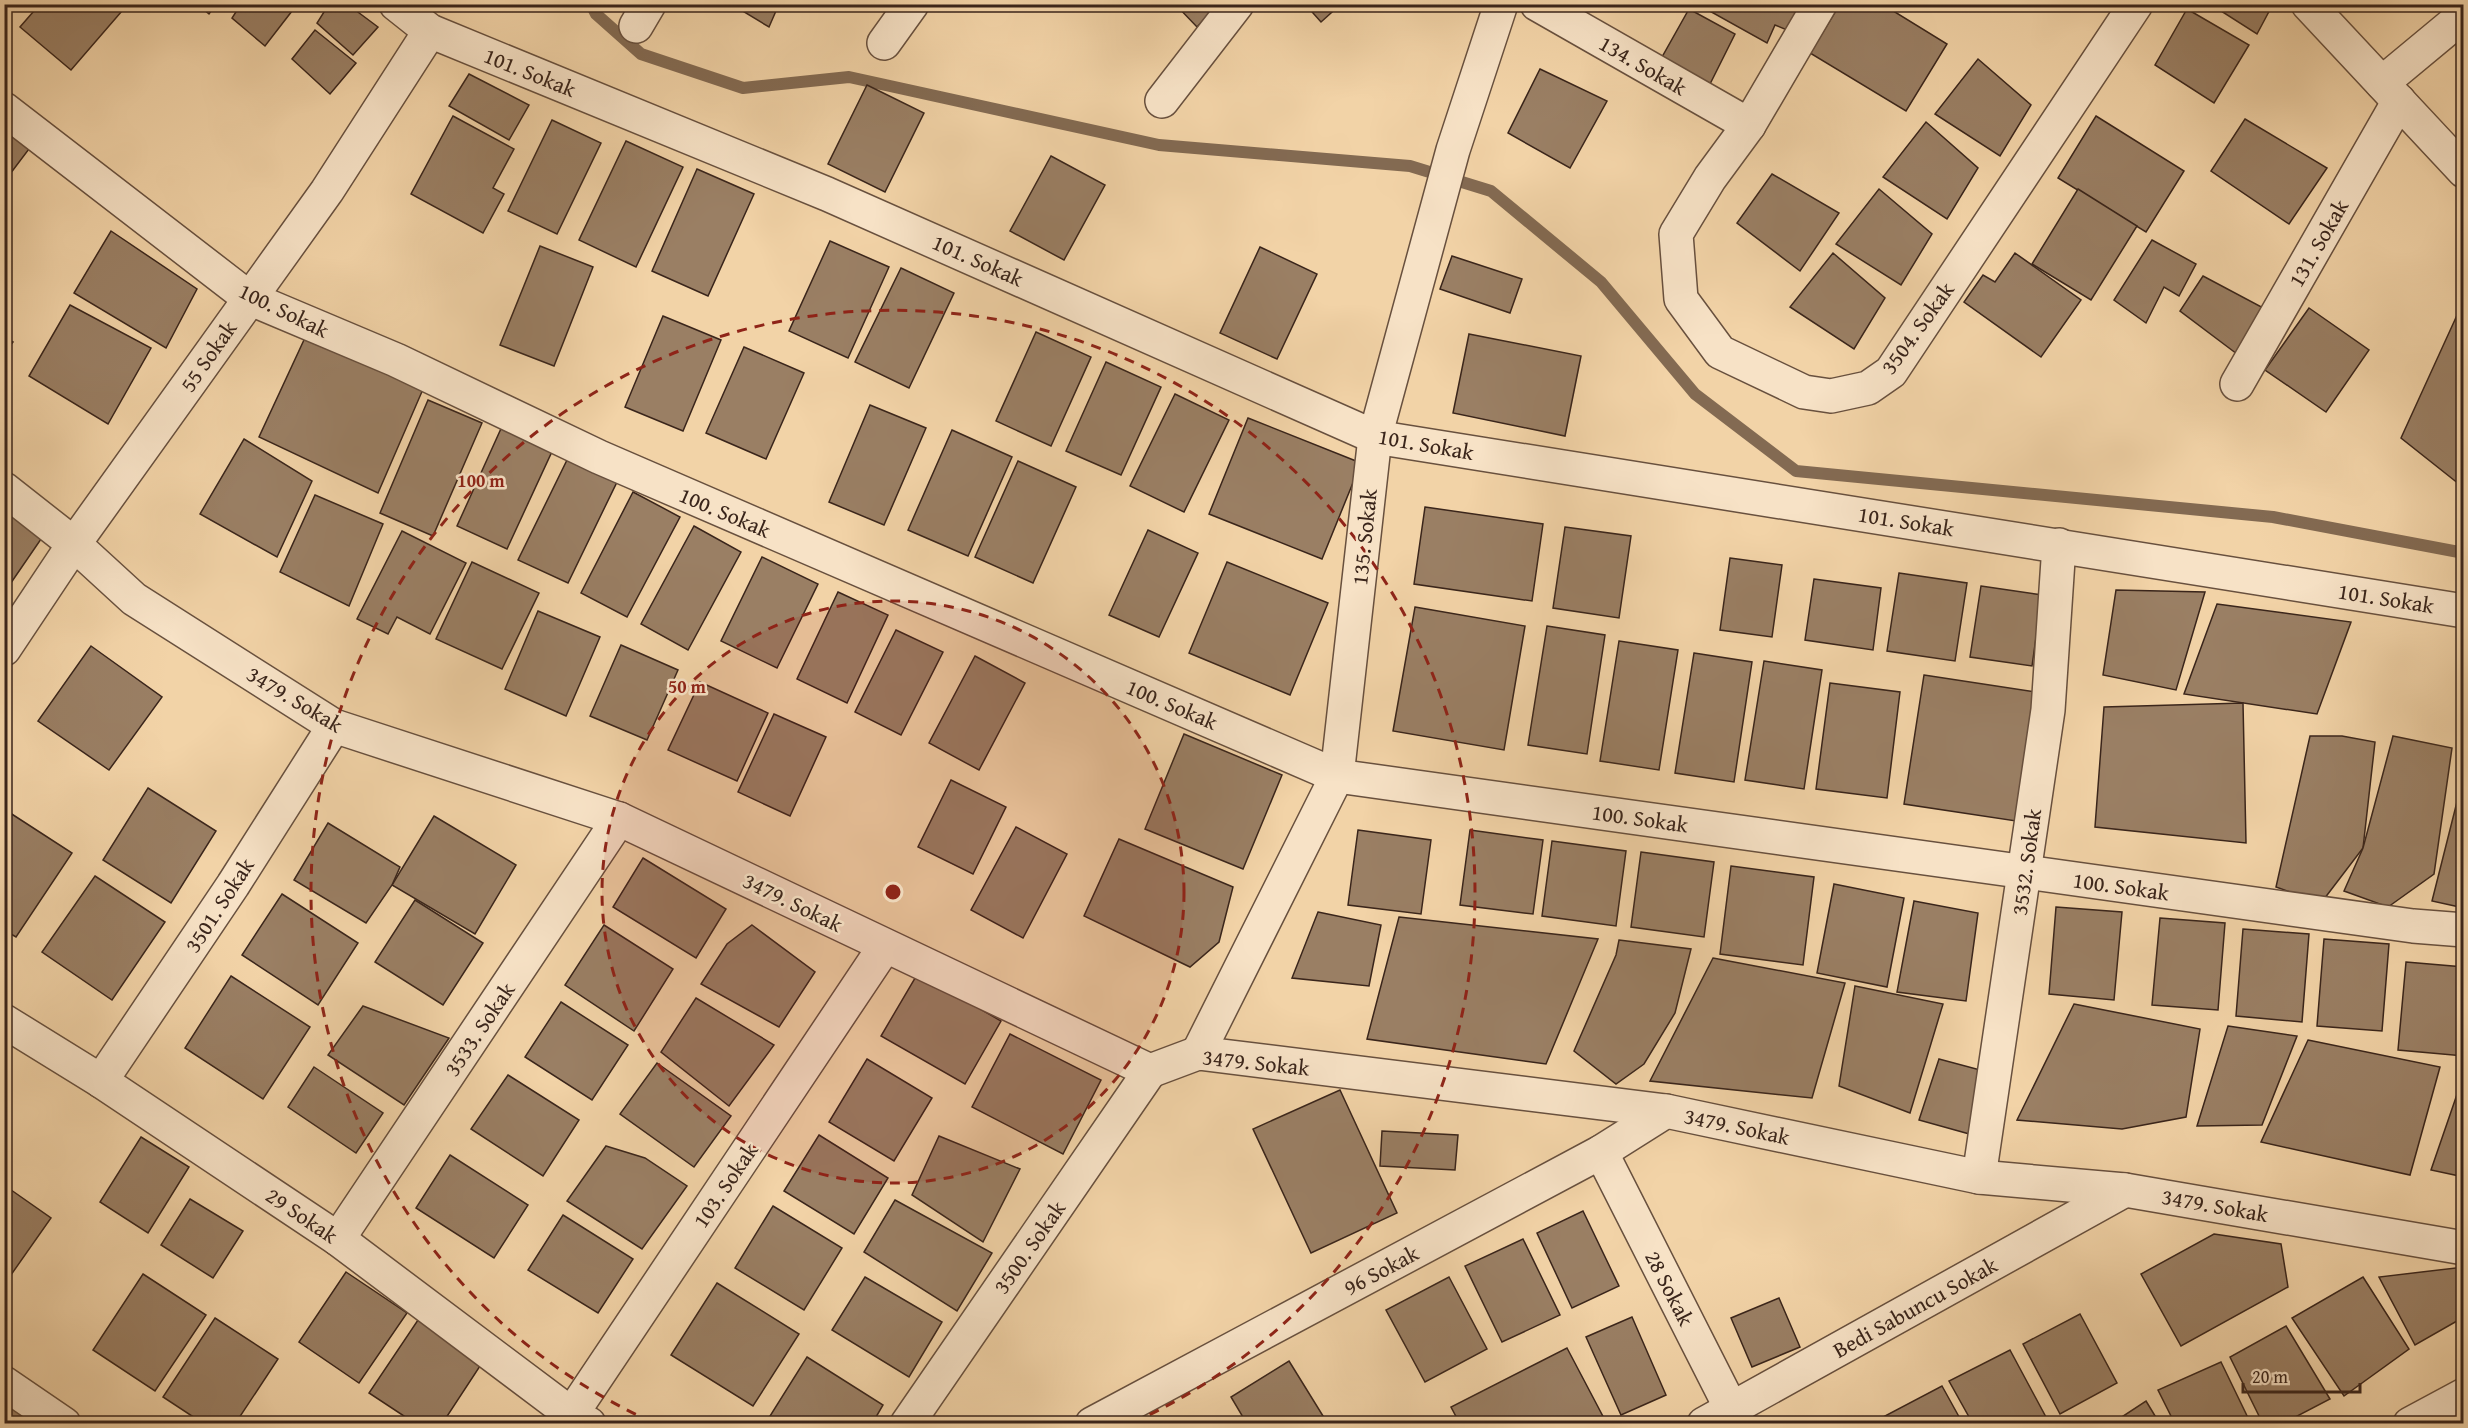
<svg xmlns="http://www.w3.org/2000/svg" width="2468" height="1428" viewBox="0 0 2468 1428" font-family="'Gentium Book Plus',serif">
  <style>
    .lines { fill: none; stroke-linecap: round; stroke-linejoin: round }
    .stream { stroke: #836a52; stroke-width: 12 }
    .building { fill: #9a7f64; stroke: #3a251b; stroke-width: 1.5 }
    .minor-casing { stroke: #68503e; stroke-width: 36 }
    .minor { stroke: #f7e2c6; stroke-width: 33 }
    .ring { fill: none; stroke: #8f2418; stroke-width: 3; stroke-dasharray: 10 8 }
    .labels { text-anchor: middle; dominant-baseline: central; stroke-width: 5; stroke-linejoin: round; paint-order: stroke }
    .street-label { font-size: 22px; fill: #3a251b; stroke: #f7e2c6 }
    .centre { fill: #8f2418; stroke: #f7e2c6; stroke-width: 3 }
    .ring-label { font-size: 18px; text-anchor: middle; font-weight: bold; fill: #8f2418; stroke: #f7e2c6; stroke-width: 5; stroke-linejoin: round; paint-order: stroke }
  </style>
  <rect width="100%" height="100%" fill="#f2d3a7"/>
  <filter id="stains"><feTurbulence type="fractalNoise" baseFrequency=".00333" numOctaves="4"/><feColorMatrix values="0 0 0 0 .2 0 0 0 0 .09 0 0 0 0 .02 0 0 0 .5 -.17"/></filter>
  <radialGradient id="worn" r=".72"><stop offset=".6" stop-color="#630" stop-opacity="0"/><stop offset="1" stop-color="#630" stop-opacity=".3"/></radialGradient>
  <g class="lines">
    <polyline class="stream" points="591,4 596,14 641,54 743,88 849,77 1159,145 1410,166 1491,191 1601,282 1695,394 1796,471 2273,517 2464,553"/>
  </g>
  <g class="building">
    <polygon points="4,4 16,4 6,16 4,15"/>
    <polygon points="40,4 128,4 71,70 20,27"/>
    <polygon points="197,4 216,4 209,14"/>
    <polygon points="241,4 284,4 292,11 265,46 232,18"/>
    <polygon points="329,4 347,4 378,27 353,55 317,23"/>
    <polygon points="731,4 779,4 769,27"/>
    <polygon points="1175,4 1218,4 1197,27"/>
    <polygon points="1305,4 1341,4 1321,22"/>
    <polygon points="1697,4 1808,4 1792,32 1775,25 1767,43"/>
    <polygon points="1840,4 1882,4 1947,44 1906,111 1810,53"/>
    <polygon points="2210,4 2273,4 2257,34"/>
    <polygon points="1689,9 1735,34 1707,90 1657,66"/>
    <polygon points="2187,9 2249,45 2214,103 2155,65"/>
    <polygon points="315,30 356,63 330,94 292,59"/>
    <polygon points="1978,59 2031,105 2000,156 1935,114"/>
    <polygon points="1540,69 1607,101 1570,168 1508,133"/>
    <polygon points="469,74 529,105 509,140 449,106"/>
    <polygon points="867,85 924,113 885,192 828,164"/>
    <polygon points="453,116 514,149 493,188 504,194 483,233 411,194"/>
    <polygon points="2096,116 2184,171 2146,232 2058,178"/>
    <polygon points="2245,119 2327,168 2289,224 2211,171"/>
    <polygon points="552,120 601,143 557,234 508,211"/>
    <polygon points="1926,122 1978,168 1947,219 1883,177"/>
    <polygon points="4,130 29,149 4,182"/>
    <polygon points="626,141 683,167 636,267 579,240"/>
    <polygon points="1051,156 1105,185 1064,260 1010,231"/>
    <polygon points="697,169 754,194 708,296 652,271"/>
    <polygon points="1772,174 1839,213 1800,271 1737,223"/>
    <polygon points="1879,189 1932,234 1901,285 1836,244"/>
    <polygon points="2078,189 2137,226 2091,300 2032,264"/>
    <polygon points="111,231 197,289 166,348 74,293"/>
    <polygon points="2152,240 2196,264 2179,296 2164,287 2146,323 2114,300"/>
    <polygon points="830,241 889,267 848,358 789,331"/>
    <polygon points="540,246 593,267 554,366 500,345"/>
    <polygon points="1260,247 1317,274 1277,359 1220,333"/>
    <polygon points="1833,253 1885,298 1854,349 1790,307"/>
    <polygon points="2015,253 2081,300 2041,357 1964,302 1983,275 1995,282"/>
    <polygon points="1452,256 1522,279 1510,313 1440,289"/>
    <polygon points="901,268 954,293 909,388 855,362"/>
    <polygon points="2203,276 2269,311 2241,357 2180,311"/>
    <polygon points="70,305 151,348 108,424 29,376"/>
    <polygon points="2309,308 2369,350 2326,412 2265,370"/>
    <polygon points="2458,313 2464,314 2464,488 2401,438"/>
    <polygon points="663,316 721,340 683,431 625,407"/>
    <polygon points="310,327 427,380 378,493 259,437"/>
    <polygon points="1036,332 1091,357 1051,446 996,421"/>
    <polygon points="1469,334 1581,356 1565,436 1453,413"/>
    <polygon points="4,337 13,342 4,354"/>
    <polygon points="744,347 804,373 766,459 706,433"/>
    <polygon points="1106,362 1161,387 1121,475 1066,451"/>
    <polygon points="1175,394 1229,420 1184,512 1130,486"/>
    <polygon points="428,400 482,423 433,536 380,513"/>
    <polygon points="870,405 926,428 884,525 829,502"/>
    <polygon points="1248,418 1361,463 1322,559 1209,514"/>
    <polygon points="504,422 555,445 507,549 457,526"/>
    <polygon points="952,430 1012,457 968,556 908,530"/>
    <polygon points="244,439 312,481 277,557 200,514"/>
    <polygon points="568,458 617,482 568,583 518,560"/>
    <polygon points="1018,461 1076,487 1033,583 975,557"/>
    <polygon points="633,492 680,517 627,617 581,593"/>
    <polygon points="315,495 383,524 349,606 280,572"/>
    <polygon points="4,497 50,526 4,593"/>
    <polygon points="1425,507 1543,524 1532,601 1414,584"/>
    <polygon points="694,526 741,552 688,650 641,624"/>
    <polygon points="1565,527 1631,536 1619,618 1553,608"/>
    <polygon points="1148,530 1198,553 1159,637 1109,615"/>
    <polygon points="402,531 466,563 430,634 397,617 388,634 357,619"/>
    <polygon points="762,557 818,584 777,668 721,641"/>
    <polygon points="1730,558 1782,565 1772,637 1720,630"/>
    <polygon points="472,562 539,593 502,669 436,639"/>
    <polygon points="1227,562 1328,603 1290,695 1189,653"/>
    <polygon points="1899,573 1967,583 1955,661 1887,651"/>
    <polygon points="1814,579 1881,588 1873,650 1805,640"/>
    <polygon points="1981,586 2042,595 2032,666 1970,657"/>
    <polygon points="2116,590 2205,592 2176,690 2103,675"/>
    <polygon points="838,592 888,615 847,703 797,679"/>
    <polygon points="2217,604 2351,622 2317,714 2184,694"/>
    <polygon points="1415,607 1525,626 1504,750 1393,731"/>
    <polygon points="538,611 600,637 566,716 505,689"/>
    <polygon points="1547,626 1605,635 1587,754 1528,745"/>
    <polygon points="896,630 943,652 901,735 855,712"/>
    <polygon points="1619,641 1678,650 1659,770 1600,761"/>
    <polygon points="621,645 678,670 647,740 590,716"/>
    <polygon points="91,646 162,697 109,770 38,721"/>
    <polygon points="1694,653 1752,662 1734,782 1675,773"/>
    <polygon points="975,656 1025,683 979,770 929,743"/>
    <polygon points="1764,661 1822,670 1804,789 1745,780"/>
    <polygon points="1924,675 2035,692 2016,821 1904,804"/>
    <polygon points="700,682 768,713 737,781 668,750"/>
    <polygon points="1830,683 1900,692 1887,798 1816,789"/>
    <polygon points="2243,703 2246,843 2095,827 2104,707"/>
    <polygon points="774,714 826,737 790,816 738,792"/>
    <polygon points="1184,734 1282,775 1243,869 1145,829"/>
    <polygon points="2310,736 2342,736 2375,742 2363,848 2321,903 2276,887"/>
    <polygon points="2393,736 2452,748 2434,874 2388,907 2344,891 2363,848"/>
    <polygon points="2464,774 2464,908 2432,901"/>
    <polygon points="951,780 1006,807 973,874 918,847"/>
    <polygon points="148,788 216,831 171,903 103,860"/>
    <polygon points="4,809 72,853 16,937 4,930"/>
    <polygon points="434,816 516,865 475,934 392,885"/>
    <polygon points="328,823 400,867 392,885 366,923 294,880"/>
    <polygon points="1016,827 1067,854 1023,938 971,910"/>
    <polygon points="1358,830 1431,840 1421,914 1348,905"/>
    <polygon points="1470,830 1543,840 1533,914 1460,905"/>
    <polygon points="1119,839 1233,887 1219,942 1190,967 1084,916"/>
    <polygon points="1552,841 1626,851 1616,926 1542,916"/>
    <polygon points="1641,852 1714,862 1704,937 1631,927"/>
    <polygon points="643,858 726,909 696,958 613,907"/>
    <polygon points="1731,866 1814,877 1803,965 1720,954"/>
    <polygon points="95,876 165,922 112,1000 42,952"/>
    <polygon points="1834,884 1904,898 1887,987 1817,973"/>
    <polygon points="282,894 358,943 318,1005 242,955"/>
    <polygon points="415,900 483,943 443,1005 375,962"/>
    <polygon points="1914,901 1978,913 1966,1001 1897,992"/>
    <polygon points="2056,907 2122,912 2114,1000 2049,994"/>
    <polygon points="1318,912 1381,925 1369,986 1292,978"/>
    <polygon points="1399,917 1598,939 1546,1064 1367,1039"/>
    <polygon points="2160,918 2225,923 2218,1010 2152,1005"/>
    <polygon points="604,925 673,969 634,1031 565,985"/>
    <polygon points="752,925 815,972 779,1027 701,984 727,944"/>
    <polygon points="2243,929 2309,934 2302,1022 2236,1016"/>
    <polygon points="2324,939 2389,944 2382,1031 2317,1026"/>
    <polygon points="1619,940 1691,949 1675,1013 1644,1064 1616,1084 1574,1051 1616,955"/>
    <polygon points="1713,958 1845,983 1812,1098 1650,1081"/>
    <polygon points="2406,962 2464,967 2464,1056 2398,1050"/>
    <polygon points="918,973 1001,1021 965,1084 881,1036"/>
    <polygon points="231,976 310,1027 263,1099 185,1048"/>
    <polygon points="1855,986 1943,1004 1910,1113 1839,1086"/>
    <polygon points="696,998 774,1045 729,1106 661,1052"/>
    <polygon points="561,1002 628,1045 592,1100 525,1057"/>
    <polygon points="2074,1004 2200,1029 2186,1117 2122,1129 2017,1120"/>
    <polygon points="363,1006 449,1038 404,1105 328,1055"/>
    <polygon points="2228,1026 2297,1036 2262,1125 2197,1126"/>
    <polygon points="1010,1034 1101,1080 1063,1154 972,1107"/>
    <polygon points="2308,1040 2440,1067 2410,1175 2261,1142"/>
    <polygon points="867,1059 932,1098 894,1161 829,1122"/>
    <polygon points="1939,1059 1984,1071 1973,1135 1919,1120"/>
    <polygon points="657,1063 731,1116 694,1167 620,1114"/>
    <polygon points="314,1067 383,1113 356,1153 288,1107"/>
    <polygon points="2464,1074 2464,1177 2431,1170"/>
    <polygon points="508,1075 579,1120 543,1176 471,1129"/>
    <polygon points="1340,1090 1397,1213 1311,1253 1253,1129"/>
    <polygon points="1382,1131 1458,1135 1455,1170 1380,1166"/>
    <polygon points="819,1135 888,1178 854,1234 784,1191"/>
    <polygon points="939,1136 1020,1169 983,1242 912,1195"/>
    <polygon points="141,1137 189,1167 148,1233 100,1202"/>
    <polygon points="606,1146 645,1158 687,1186 642,1249 567,1201"/>
    <polygon points="450,1155 528,1205 494,1258 416,1208"/>
    <polygon points="4,1185 51,1218 6,1282 4,1281"/>
    <polygon points="190,1199 243,1231 213,1278 161,1245"/>
    <polygon points="895,1200 992,1253 957,1311 864,1252"/>
    <polygon points="773,1206 842,1248 804,1310 735,1268"/>
    <polygon points="1583,1211 1619,1286 1572,1308 1537,1233"/>
    <polygon points="563,1215 633,1259 598,1313 528,1270"/>
    <polygon points="2214,1234 2281,1244 2288,1287 2181,1346 2141,1274"/>
    <polygon points="1523,1239 1560,1315 1502,1342 1465,1266"/>
    <polygon points="2464,1267 2464,1317 2415,1345 2379,1277"/>
    <polygon points="346,1272 407,1313 359,1383 299,1342"/>
    <polygon points="143,1274 206,1315 155,1391 93,1350"/>
    <polygon points="865,1277 942,1322 909,1377 832,1330"/>
    <polygon points="1449,1277 1487,1349 1425,1382 1386,1310"/>
    <polygon points="2363,1277 2409,1349 2344,1396 2292,1318"/>
    <polygon points="717,1283 799,1334 753,1406 671,1355"/>
    <polygon points="1779,1298 1800,1347 1752,1367 1731,1318"/>
    <polygon points="2080,1314 2117,1383 2060,1414 2023,1344"/>
    <polygon points="1632,1317 1666,1395 1621,1415 1586,1337"/>
    <polygon points="215,1318 278,1359 235,1424 204,1424 163,1397"/>
    <polygon points="418,1320 482,1363 442,1424 416,1424 369,1393"/>
    <polygon points="2286,1326 2330,1399 2282,1424 2263,1424 2230,1357"/>
    <polygon points="1567,1348 1607,1424 1460,1424 1451,1407"/>
    <polygon points="2010,1350 2047,1419 2038,1424 1973,1424 1949,1381"/>
    <polygon points="807,1357 883,1405 872,1424 765,1424"/>
    <polygon points="1289,1361 1328,1424 1247,1424 1231,1397"/>
    <polygon points="2221,1362 2251,1424 2175,1424 2158,1390"/>
    <polygon points="1942,1386 1963,1424 1887,1424 1883,1417"/>
    <polygon points="4,1391 32,1408 23,1424 4,1424"/>
    <polygon points="2146,1401 2160,1424 2111,1424"/>
  </g>
  <g class="lines">
    <defs>
      <g id="minor">
        <polyline points="396,4 430,31 827,194 1375,437 2464,611"/>
        <polyline points="1537,4 1749,125"/>
        <polyline points="1820,4 1749,125 1710,178 1676,234 1681,299 1720,352 1804,392 1831,396 1868,388 1891,372 2136,4"/>
        <polyline points="2308,4 2464,171"/>
        <polyline points="636,26 649,4"/>
        <polyline points="884,43 912,4"/>
        <polyline points="2382,83 2464,15"/>
        <polyline points="1162,101 1237,4"/>
        <polyline points="4,109 249,298 396,360 599,457 1337,776 2413,926 2464,930"/>
        <polyline points="2237,384 2399,101"/>
        <polyline points="4,489 74,544 134,599 334,726 619,819 1150,1071 1198,1053 1666,1111 1979,1177 2125,1190 2464,1248"/>
        <polyline points="4,649 74,544 327,191 430,31"/>
        <polyline points="4,1021 101,1081 338,1239 571,1414 589,1424"/>
        <polyline points="1198,1053 1337,776 1375,437 1453,150 1501,4"/>
        <polyline points="101,1081 233,885 334,726"/>
        <polyline points="1601,1152 1739,1424"/>
        <polyline points="1979,1177 2048,710 2059,545"/>
        <polyline points="338,1239 619,819"/>
        <polyline points="4,1383 64,1424"/>
        <polyline points="565,1424 885,946"/>
        <polyline points="907,1424 1150,1071"/>
        <polyline points="1092,1424 1601,1152 1666,1111"/>
        <polyline points="1704,1424 2125,1190"/>
        <polyline points="2410,1424 2464,1395"/>
      </g>
    </defs>
    <use href="#minor" class="minor-casing"/>
    <use href="#minor" class="minor"/>
  </g>
  <circle cx="893" cy="892" r="291" fill="#8f2418" fill-opacity=".12"/>
  <g class="ring">
    <circle cx="893" cy="892" r="291"/>
    <path d="M652 1422A582 582 0 1 1 1134 1422"/>
  </g>
  <g class="labels">
    <g class="street-label">
      <text transform="translate(1643 65) rotate(30)">134. Sokak</text>
      <text transform="translate(530 72) rotate(22)">101. Sokak</text>
      <text transform="translate(2318 243) rotate(-60)">131. Sokak</text>
      <text transform="translate(978 260) rotate(24)">101. Sokak</text>
      <text transform="translate(284 310) rotate(26)">100. Sokak</text>
      <text transform="translate(1917 328) rotate(-54)">3504. Sokak</text>
      <text transform="translate(208 356) rotate(-55)">55 Sokak</text>
      <text transform="translate(1426 444) rotate(10)">101. Sokak</text>
      <text transform="translate(725 512) rotate(23)">100. Sokak</text>
      <text transform="translate(1906 521) rotate(9)">101. Sokak</text>
      <text transform="translate(1364 537) rotate(-84)">135. Sokak</text>
      <text transform="translate(2386 598) rotate(9)">101. Sokak</text>
      <text transform="translate(295 699) rotate(31)">3479. Sokak</text>
      <text transform="translate(1172 704) rotate(23)">100. Sokak</text>
      <text transform="translate(1640 818) rotate(8)">100. Sokak</text>
      <text transform="translate(2026 862) rotate(-82)">3532. Sokak</text>
      <text transform="translate(2121 886) rotate(8)">100. Sokak</text>
      <text transform="translate(793 902) rotate(26)">3479. Sokak</text>
      <text transform="translate(219 905) rotate(-57)">3501. Sokak</text>
      <text transform="translate(479 1029) rotate(-56)">3533. Sokak</text>
      <text transform="translate(1256 1062) rotate(6)">3479. Sokak</text>
      <text transform="translate(1737 1126) rotate(12)">3479. Sokak</text>
      <text transform="translate(725 1185) rotate(-56)">103. Sokak</text>
      <text transform="translate(2215 1205) rotate(10)">3479. Sokak</text>
      <text transform="translate(302 1215) rotate(34)">29 Sokak</text>
      <text transform="translate(1029 1247) rotate(-55)">3500. Sokak</text>
      <text transform="translate(1381 1270) rotate(-28)">96 Sokak</text>
      <text transform="translate(1670 1288) rotate(63)">28 Sokak</text>
      <text transform="translate(1915 1307) rotate(-29)">Bedi Sabuncu Sokak</text>
    </g>
  </g>
  <circle cx="893" cy="892" r="9" class="centre"/>
  <g class="ring-label">
    <text x="481" y="487">100 m</text>
    <text x="687" y="693">50 m</text>
  </g>
  <rect width="2468" height="1428" fill="none" stroke="#f2d3a7" stroke-width="24"/>
  <rect x="6" y="6" width="2456" height="1416" fill="none" stroke="#3a251b" stroke-width="3"/>
  <rect x="12" y="12" width="2444" height="1404" fill="none" stroke="#3a251b" stroke-width="1.5"/>
  <path d="M2243 1383v9h117v-9" fill="none" stroke="#3a251b" stroke-width="3"/>
  <text x="2252" y="1383" font-size="18" fill="#3a251b" stroke="#f7e2c6" stroke-width="4.5" paint-order="stroke">20 m</text>
  <rect width="100%" height="100%" filter="url(#stains)"/>
  <rect width="100%" height="100%" fill="url(#worn)"/>
</svg>
